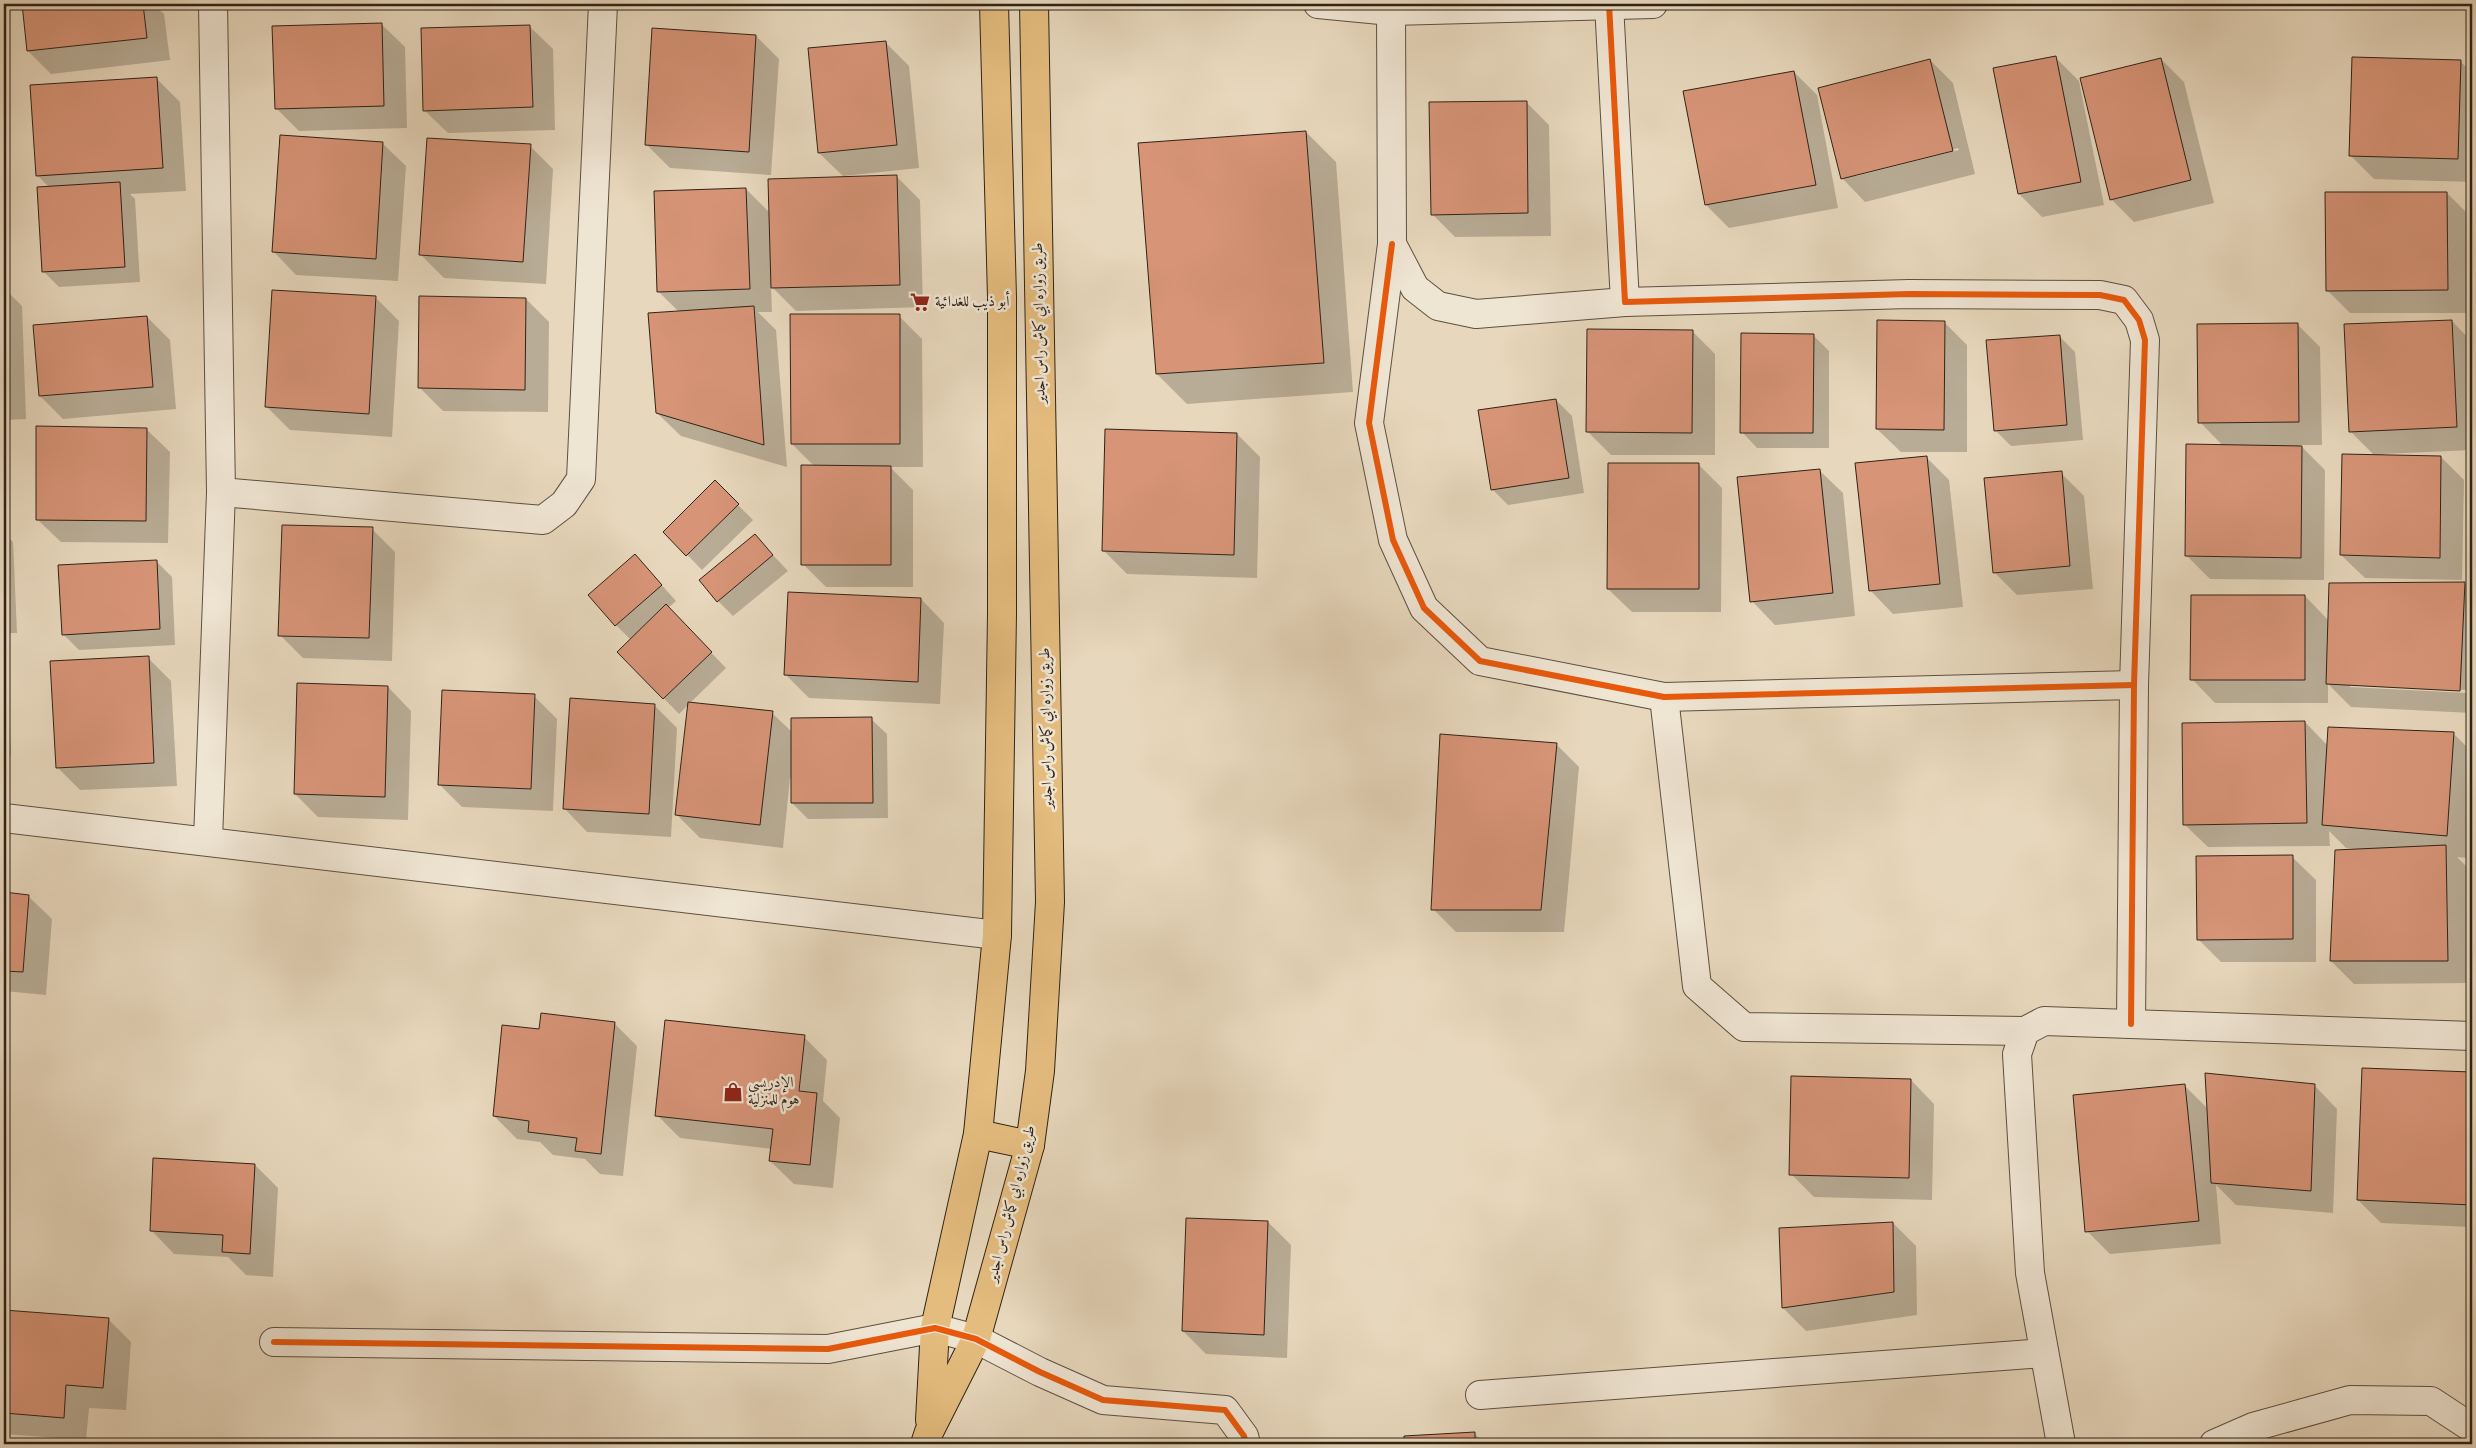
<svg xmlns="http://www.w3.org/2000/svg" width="2476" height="1448" viewBox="0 0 2476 1448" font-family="Vollkorn,Amiri,serif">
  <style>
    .shadow { fill: #0003; fill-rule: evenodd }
    .building { fill: #d79477; stroke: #2f2317 }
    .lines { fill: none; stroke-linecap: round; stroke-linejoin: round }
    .minor-casing { stroke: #5d5040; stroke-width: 30 }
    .primary-casing { stroke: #2f2317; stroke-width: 30 }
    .minor { stroke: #efe5d3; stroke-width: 28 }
    .primary { stroke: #e4bc7e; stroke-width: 28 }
    .cycleway-casing { stroke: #efe5d3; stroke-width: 9 }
    .cycleway { stroke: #e8590c; stroke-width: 6 }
    .labels { text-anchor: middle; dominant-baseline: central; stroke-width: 5; stroke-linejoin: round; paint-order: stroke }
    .poi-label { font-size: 15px; fill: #2f2317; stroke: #efe5d3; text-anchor: start }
    .street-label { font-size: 15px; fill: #2f2317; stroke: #efe5d3 }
  </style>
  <rect width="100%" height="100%" fill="#e7d7bc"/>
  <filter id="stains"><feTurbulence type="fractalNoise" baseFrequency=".004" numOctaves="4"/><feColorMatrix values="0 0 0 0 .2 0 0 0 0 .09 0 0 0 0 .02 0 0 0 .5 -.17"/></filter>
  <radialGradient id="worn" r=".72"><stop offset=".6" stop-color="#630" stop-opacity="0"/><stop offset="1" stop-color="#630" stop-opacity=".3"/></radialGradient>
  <g class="shadow">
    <polygon points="23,4 153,4 164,14 170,60 51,74 28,51"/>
    <polygon points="381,24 405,47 407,128 299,131 276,108"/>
    <polygon points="529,26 553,49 555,130 448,133 424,110"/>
    <polygon points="756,36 779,59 771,175 670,168 646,144"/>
    <polygon points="885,42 909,66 919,168 843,176 819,153"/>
    <polygon points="2056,58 2079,81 2104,205 2042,217 2019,194"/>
    <polygon points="2161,59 2184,82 2214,203 2134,222 2111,199"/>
    <path d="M1930,60L1953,83L1975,174L1865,202L1842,178ZM1958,148L1959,150L1856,176V174Z"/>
    <polygon points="2460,61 2472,73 2472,182 2374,179 2351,156"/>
    <polygon points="1794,72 1817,95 1838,208 1729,228 1706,205"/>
    <polygon points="157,79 180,102 186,191 130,194 135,199 140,282 59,287 43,271 50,188 37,175"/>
    <polygon points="1526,102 1549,125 1551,236 1455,237 1432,214"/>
    <polygon points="1306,132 1336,162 1353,392 1187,404 1157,374"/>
    <polygon points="4,141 5,167 4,167"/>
    <polygon points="382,143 406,166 398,281 296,275 273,251"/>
    <polygon points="530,146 553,169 546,284 444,278 420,254"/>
    <polygon points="896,176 920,200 923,307 796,311 771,286 772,312 758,312 776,330 787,467 681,436 657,413 679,312 658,291 746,189 770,213"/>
    <polygon points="2447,193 2470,216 2471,313 2350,313 2327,290"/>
    <polygon points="4,213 7,275 4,275"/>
    <polygon points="4,288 22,306 26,419 4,420"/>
    <polygon points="376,298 399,321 392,437 290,430 266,406"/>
    <polygon points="526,299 549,322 548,412 443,411 420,388"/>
    <polygon points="899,316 922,339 923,467 890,467 913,490 913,587 826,587 803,564 815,467 792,444"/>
    <polygon points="147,317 170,340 176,409 63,419 40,396"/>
    <polygon points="2452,321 2472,342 2472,450 2383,454 2383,456 2441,457 2464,480 2462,580 2365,578 2341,555 2375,456 2350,431"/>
    <polygon points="1944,322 1967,345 1967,452 1901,452 1877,429"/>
    <polygon points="2297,324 2320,347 2322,445 2300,445 2325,470 2324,580 2210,579 2187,556 2223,446 2200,422"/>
    <polygon points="1692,331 1715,354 1715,455 1611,455 1588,432"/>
    <polygon points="1813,335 1829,351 1829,448 1757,448 1742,432"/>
    <polygon points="2059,336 2075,352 2083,440 2011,446 1995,430"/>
    <polygon points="1556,400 1572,416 1584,493 1508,505 1492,489"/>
    <polygon points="146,429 170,452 168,543 61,542 37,519"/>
    <polygon points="1237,434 1260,457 1257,578 1127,574 1104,551"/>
    <polygon points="1926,457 1949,480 1963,607 1893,614 1870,590"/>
    <polygon points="1699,465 1722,488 1721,612 1632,612 1608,589"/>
    <polygon points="1819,470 1843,493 1855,616 1775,625 1752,601"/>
    <polygon points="2061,473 2084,496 2093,589 2017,595 1994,572"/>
    <polygon points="715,482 753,520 702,570 665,532"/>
    <polygon points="372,529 395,552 392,661 303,658 280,635"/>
    <polygon points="4,533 13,542 17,633 4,633"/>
    <polygon points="755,536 788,571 733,616 718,601"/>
    <polygon points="156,561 172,577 175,645 79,650 63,634"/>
    <polygon points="650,572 676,601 668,608 726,668 690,703 772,713 792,732 871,719 887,734 888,818 808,819 792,803 792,778 790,778 783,848 700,838 677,815 689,704 679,714 619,652 631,640 616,625"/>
    <path d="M2464,583L2472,591V713L2351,707L2328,684V703H2215L2192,679L2305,596L2329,621ZM2350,684L2467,690V693L2350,687Z"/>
    <polygon points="921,599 944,623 940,704 809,698 786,675"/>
    <polygon points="148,658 171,681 177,786 80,790 57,767"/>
    <polygon points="4,661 7,664 11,755 4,755"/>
    <polygon points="388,687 411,711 408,820 318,817 295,794"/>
    <polygon points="534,696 557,719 553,811 462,807 439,784"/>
    <polygon points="654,705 677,728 671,837 587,832 564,808"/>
    <polygon points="2305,722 2328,746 2453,733 2472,752 2470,858 2457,857 2469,869 2471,983 2354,984 2331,961 2354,849 2346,848 2329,831 2330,846 2208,847 2184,824"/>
    <polygon points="1556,744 1579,767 1564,932 1456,932 1433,909"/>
    <polygon points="2292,857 2316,880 2316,962 2221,962 2198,939"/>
    <polygon points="4,894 28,896 52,919 46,995 4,991"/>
    <polygon points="614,1023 637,1046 623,1176 600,1174 585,1159 553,1155 540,1142 517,1139 494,1116 541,1030"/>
    <polygon points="804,1037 827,1060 823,1101 840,1118 833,1188 794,1184 770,1161 772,1149 680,1138 657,1115"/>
    <polygon points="2363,1070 2472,1074 2472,1227 2381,1223 2358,1200"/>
    <polygon points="1911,1080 1934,1104 1932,1200 1814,1197 1791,1174"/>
    <polygon points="2314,1085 2337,1109 2333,1213 2236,1205 2216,1185 2221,1244 2110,1254 2087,1231 2185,1086 2208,1109"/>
    <polygon points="255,1165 278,1188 273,1277 246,1275 228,1257 174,1254 151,1230"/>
    <polygon points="1268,1222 1291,1245 1287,1358 1206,1354 1183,1331"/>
    <polygon points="1893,1223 1916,1246 1917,1315 1806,1331 1783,1308"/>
    <polygon points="4,1311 108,1319 131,1342 126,1410 89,1408 86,1440 4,1434"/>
    <polygon points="1475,1434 1485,1444 1405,1444 1405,1437"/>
  </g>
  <g class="building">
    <polygon points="22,4 143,4 147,38 27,51"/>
    <polygon points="382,23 384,106 275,109 272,26"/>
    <polygon points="530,25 533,107 423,111 421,28"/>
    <polygon points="652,28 756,35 749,152 645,145"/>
    <polygon points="886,41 897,145 818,153 808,48"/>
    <polygon points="2056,56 2081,182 2018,194 1993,68"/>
    <polygon points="2352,57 2461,60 2458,159 2349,156"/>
    <polygon points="2161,58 2191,180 2110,200 2080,78"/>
    <polygon points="1930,59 1953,151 1841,179 1818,88"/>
    <polygon points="1794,71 1816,185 1705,205 1683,91"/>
    <polygon points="157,77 163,168 36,176 30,85"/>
    <polygon points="1527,101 1528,213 1431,215 1429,102"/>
    <polygon points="1306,131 1324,363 1156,374 1138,143"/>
    <polygon points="280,135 383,142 376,259 272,252"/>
    <polygon points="427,138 531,144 523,262 419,255"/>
    <polygon points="897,175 900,285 771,288 768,179"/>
    <polygon points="120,182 125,267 42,272 37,187"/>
    <polygon points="746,188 750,289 657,292 654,191"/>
    <polygon points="2325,192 2447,192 2448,290 2326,291"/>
    <polygon points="272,290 376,296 369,414 265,407"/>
    <polygon points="419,296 526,298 525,390 418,388"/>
    <polygon points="754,306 764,445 656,413 648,313"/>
    <polygon points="790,314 900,314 900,444 791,444"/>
    <polygon points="147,316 153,387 39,396 33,325"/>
    <polygon points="1877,320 1945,321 1944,430 1876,429"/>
    <polygon points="2452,320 2457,427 2349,432 2344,324"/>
    <polygon points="2298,323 2299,422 2198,423 2197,324"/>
    <polygon points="1587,329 1693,330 1692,433 1586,432"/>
    <polygon points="1741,333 1814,334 1813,433 1740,433"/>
    <polygon points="2060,335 2067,425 1994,431 1986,340"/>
    <polygon points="1556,399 1569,478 1491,490 1478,410"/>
    <polygon points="36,426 147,428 146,521 36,520"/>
    <polygon points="1105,429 1237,433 1234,555 1102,551"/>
    <polygon points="2186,444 2302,446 2301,558 2185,556"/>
    <polygon points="2342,454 2441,456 2440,558 2340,555"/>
    <polygon points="1927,456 1940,584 1869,591 1855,463"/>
    <polygon points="1608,463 1699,463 1699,589 1607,589"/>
    <polygon points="801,465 891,466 891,565 801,565"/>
    <polygon points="1820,469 1833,593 1750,602 1737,477"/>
    <polygon points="2062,471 2070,566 1993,573 1984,478"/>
    <polygon points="715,480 739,504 686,556 663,532"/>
    <polygon points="282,525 373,527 369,638 278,636"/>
    <polygon points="755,534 773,555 717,602 699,580"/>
    <polygon points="635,554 662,585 615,626 588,595"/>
    <polygon points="157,560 160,629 62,635 58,565"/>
    <polygon points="2465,582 2460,691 2326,684 2329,583"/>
    <polygon points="788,592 921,598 918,682 784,675"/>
    <polygon points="2191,595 2305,595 2305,680 2190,680"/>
    <polygon points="666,604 712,652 663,699 617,652"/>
    <polygon points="149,656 154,763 56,768 50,661"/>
    <polygon points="297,683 388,686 385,797 294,794"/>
    <polygon points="442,690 535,694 531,789 438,785"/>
    <polygon points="570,698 655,704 649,814 563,809"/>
    <polygon points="688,702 773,711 760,825 675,815"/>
    <polygon points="872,717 873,803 791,803 791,718"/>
    <polygon points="2305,721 2307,823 2183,825 2182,723"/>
    <polygon points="2328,727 2454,732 2447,836 2322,825"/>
    <polygon points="1440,734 1557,743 1541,910 1431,910"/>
    <polygon points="2446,845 2448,961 2330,961 2335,850"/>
    <polygon points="2293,855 2293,939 2197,940 2196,856"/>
    <polygon points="4,892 29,895 23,972 4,971"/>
    <polygon points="541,1013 615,1022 601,1154 575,1151 577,1138 528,1132 529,1121 493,1116 502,1025 539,1029"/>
    <polygon points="665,1020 805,1035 799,1091 817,1093 810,1165 769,1161 773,1129 655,1116"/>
    <polygon points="2362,1068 2472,1072 2472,1205 2357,1200"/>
    <polygon points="2205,1073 2315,1084 2311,1191 2211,1183"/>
    <polygon points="1791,1076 1911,1079 1909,1178 1789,1175"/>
    <polygon points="2185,1084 2199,1221 2085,1232 2073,1095"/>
    <polygon points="153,1158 255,1164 250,1254 222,1252 223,1235 150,1231"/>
    <polygon points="1186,1218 1268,1221 1264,1335 1182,1331"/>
    <polygon points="1893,1222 1894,1292 1782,1308 1779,1228"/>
    <polygon points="4,1310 109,1318 103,1388 66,1385 64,1418 4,1413"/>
    <polygon points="1475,1432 1475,1444 1404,1444 1404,1436"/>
  </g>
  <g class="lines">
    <defs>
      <g id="minor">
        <polyline points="1318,4 1391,11 1653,4"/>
        <polyline points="1609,4 1625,302 1909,294 2100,295 2124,300 2139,320 2145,340 2134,685 2131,1024"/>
        <polyline points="1391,11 1392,244 1415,288 1438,306 1476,314 1625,302"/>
        <polyline points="1392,244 1369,423 1393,540 1424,608 1480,661 1664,697 2134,685"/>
        <polyline points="221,492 543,520 564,504 581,479 603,4"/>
        <polyline points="1664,697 1697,986 1744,1027 2025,1031"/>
        <polyline points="4,818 997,935"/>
        <polyline points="208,840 221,492 213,4"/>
        <polyline points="274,1342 828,1349 935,1328 976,1339 1040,1372 1103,1400 1225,1410 1244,1436 1246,1444"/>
        <polyline points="1480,1395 2044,1353"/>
        <polyline points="2061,1444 2030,1273 2017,1054 2025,1031 2044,1021 2472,1036"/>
        <polyline points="2214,1444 2253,1427 2350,1400 2431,1401 2472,1428"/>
      </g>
      <g id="primary">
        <polyline points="978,1134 1030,1145"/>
        <polyline points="930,1420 935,1328 978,1134 997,935 1002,614 1002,297 994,4"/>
        <polyline points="925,1444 929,1432 976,1339 1030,1145 1040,1071 1050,902 1034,4"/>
      </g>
    </defs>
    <use href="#minor" class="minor-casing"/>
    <use href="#primary" class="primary-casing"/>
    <use href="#minor" class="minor"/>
    <use href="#primary" class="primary"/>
    <defs>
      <g id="cycleway">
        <polyline points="1609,4 1625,302 1909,294 2100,295 2124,300 2139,320 2145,340 2134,685 2131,1024"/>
        <polyline points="1392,244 1369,423 1393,540 1424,608 1480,661 1664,697 2134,685"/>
        <polyline points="274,1342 828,1349 935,1328 976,1339 1040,1372 1103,1400 1225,1410 1244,1436 1246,1444"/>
      </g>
    </defs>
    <use href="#cycleway" class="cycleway-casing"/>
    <use href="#cycleway" class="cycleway"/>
  </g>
  <defs>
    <symbol id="supermarket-bare" viewBox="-9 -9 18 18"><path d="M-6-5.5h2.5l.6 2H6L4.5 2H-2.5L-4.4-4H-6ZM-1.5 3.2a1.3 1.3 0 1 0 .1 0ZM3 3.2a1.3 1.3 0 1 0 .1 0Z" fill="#8f2418" stroke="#efe5d3" stroke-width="2.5" paint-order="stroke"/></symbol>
    <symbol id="shop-bare" viewBox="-9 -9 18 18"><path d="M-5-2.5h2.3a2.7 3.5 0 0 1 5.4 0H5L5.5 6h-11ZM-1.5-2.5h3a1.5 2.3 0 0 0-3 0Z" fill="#8f2418" stroke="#efe5d3" stroke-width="2.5" paint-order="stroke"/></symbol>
  </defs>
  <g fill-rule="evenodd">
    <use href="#supermarket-bare" x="906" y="288" width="28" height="28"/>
    <use href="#shop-bare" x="719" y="1078" width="28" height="28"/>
  </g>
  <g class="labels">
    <g class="poi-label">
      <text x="935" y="302">أبو ذيب للغدائية</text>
      <text x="748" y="1083">الإدريسي<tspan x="748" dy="17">هوم للمنزلية</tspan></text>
    </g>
    <g class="street-label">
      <text transform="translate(1040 323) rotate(-91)">طريق زواره ابي كماش راس اجدير</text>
      <text transform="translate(1047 728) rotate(-91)">طريق زواره ابي كماش راس اجدير</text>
      <text transform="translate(1012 1204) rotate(-76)">طريق زواره ابي كماش راس اجدير</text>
    </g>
  </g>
  <rect width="2476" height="1448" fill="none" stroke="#e7d7bc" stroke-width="20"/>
  <rect x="5" y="5" width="2466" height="1438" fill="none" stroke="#2f2317" stroke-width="2.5"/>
  <rect x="10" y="10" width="2456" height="1428" fill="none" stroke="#2f2317"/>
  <rect width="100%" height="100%" filter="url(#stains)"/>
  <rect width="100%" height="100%" fill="url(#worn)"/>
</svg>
